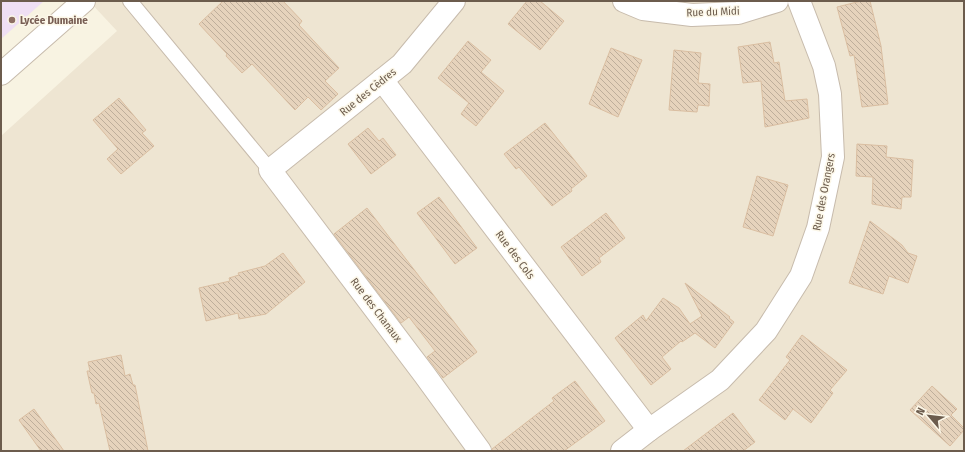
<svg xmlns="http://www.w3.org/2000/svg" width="965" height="452" viewBox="0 0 965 452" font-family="'Fira Sans Condensed',sans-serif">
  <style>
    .residential { fill: #eee5d2 }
    .education { fill: #efdff4 }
    .building { fill: url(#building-back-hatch); stroke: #dabea1 }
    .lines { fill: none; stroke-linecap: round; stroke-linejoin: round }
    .service-casing { stroke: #c7bbac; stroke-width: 16 }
    .minor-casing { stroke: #c7bbac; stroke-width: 24 }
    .tertiary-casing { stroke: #c7bbac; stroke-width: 24 }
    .service { stroke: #fff; stroke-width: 14 }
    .minor { stroke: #fff; stroke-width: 22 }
    .tertiary { stroke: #fff; stroke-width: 22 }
    .education-dot { fill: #8d6e63; stroke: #fcf7e8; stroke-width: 1.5 }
    .labels { text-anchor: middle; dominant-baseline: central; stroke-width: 3; stroke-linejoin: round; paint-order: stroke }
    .street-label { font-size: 11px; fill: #6c5c4d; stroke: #fcf7e8 }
    .education-label { font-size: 11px; font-weight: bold; fill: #785e54; stroke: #fcf7e8; text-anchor: start }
  </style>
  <defs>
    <pattern id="building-back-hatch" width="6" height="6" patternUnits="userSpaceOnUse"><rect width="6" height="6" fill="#e6d3bc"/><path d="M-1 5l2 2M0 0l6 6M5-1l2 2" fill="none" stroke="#beae9b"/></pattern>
  </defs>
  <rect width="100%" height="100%" fill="#f8f3e2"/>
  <polygon class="residential" points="89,1 964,1 964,451 1,451 1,136 117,31"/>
  <polygon class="education" points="1,1 44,1 1,39"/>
  <g class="building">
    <polygon points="223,1 283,1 302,21 299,25 339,68 325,81 338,94 321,110 308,97 295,110 252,64 242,73 226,56 227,54 199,24"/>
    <polygon points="527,1 540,1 564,21 540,50 508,24"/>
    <polygon points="861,1 870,1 881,46 888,104 862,107 854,55 850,56 837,7"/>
    <polygon points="468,41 491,60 481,72 504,91 476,126 461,114 469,103 438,78"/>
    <polygon points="770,42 774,63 779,62 785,101 807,99 809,118 765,127 761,81 743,83 738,47"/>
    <polygon points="611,48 642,60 618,117 589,104"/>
    <polygon points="674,50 701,53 698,83 710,84 709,106 698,105 697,112 669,110"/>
    <polygon points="119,98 146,130 142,133 154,146 121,174 107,159 118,149 93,120"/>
    <polygon points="545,123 587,176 571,189 572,191 552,206 519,167 516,169 504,154"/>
    <polygon points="368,128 379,141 383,138 396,155 371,174 348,144"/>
    <polygon points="857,144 887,146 886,157 913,160 911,197 902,197 901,209 872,204 873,177 856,176"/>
    <polygon points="757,176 788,185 773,236 743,227"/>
    <polygon points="439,197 477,248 455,264 417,213"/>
    <polygon points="367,208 477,352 443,378 427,357 435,351 409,317 401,323 334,234"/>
    <polygon points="606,213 625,238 599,258 601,262 582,276 561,247"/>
    <polygon points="870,221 902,245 908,253 917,256 908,283 889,276 883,294 849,283"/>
    <polygon points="283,253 305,282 266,314 239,319 238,313 206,321 199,288 230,281 229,278 239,275 238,273 265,266"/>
    <polygon points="685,283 730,317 729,318 734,322 715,348 695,333 682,342 681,341 662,357 671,369 651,385 615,338 643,315 646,321 663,298 679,308 690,324 702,316"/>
    <polygon points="802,335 847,370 830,390 833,393 811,423 793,409 785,420 759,400 790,360 786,357"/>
    <polygon points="121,355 125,376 130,374 133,385 135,385 148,451 110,451 99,403 96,404 94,393 92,393 87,371 90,371 88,362"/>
    <polygon points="575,381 605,421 564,451 492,451 492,449 554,401 552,398"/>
    <polygon points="932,386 957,409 951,415 964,428 964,430 950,446 910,410"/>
    <polygon points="34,409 64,451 41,451 19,420"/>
    <polygon points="733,413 755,442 743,451 683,451"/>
  </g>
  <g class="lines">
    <defs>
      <polyline id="service" points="130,1 270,170"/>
      <g id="minor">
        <polyline points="454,1 402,64 270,170 424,374 480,451"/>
        <polyline points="624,1 643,9 692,15 738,13 777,1"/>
        <polyline points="382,80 649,430"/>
        <polyline points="622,451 649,430 720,380 766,331 801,276 818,228 833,157 830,94 824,66 799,1"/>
      </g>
      <polyline id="tertiary" points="1,74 84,1"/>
    </defs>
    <use href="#service" class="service-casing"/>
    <use href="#minor" class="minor-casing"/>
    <use href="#tertiary" class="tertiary-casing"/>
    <use href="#service" class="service"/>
    <use href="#minor" class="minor"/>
    <use href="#tertiary" class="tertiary"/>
  </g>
  <circle class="education-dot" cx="12" cy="20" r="4"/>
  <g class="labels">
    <g class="street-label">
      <text transform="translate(713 12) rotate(-2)">Rue du Midi</text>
      <text transform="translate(368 92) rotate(-39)">Rue des Cèdres</text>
      <text transform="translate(824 192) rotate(-79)">Rue des Orangers</text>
      <text transform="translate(515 255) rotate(53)">Rue des Cols</text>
      <text transform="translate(376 310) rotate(53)">Rue des Chanaux</text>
    </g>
    <g class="education-label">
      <text x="20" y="20">Lycée Dumaine</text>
    </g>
  </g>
  <rect width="965" height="452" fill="none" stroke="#6c5c4d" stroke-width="4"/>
  <g transform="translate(929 416) rotate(298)" stroke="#fcf7e8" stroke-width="3" paint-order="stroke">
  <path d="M0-3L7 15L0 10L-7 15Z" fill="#6c5c4d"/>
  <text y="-6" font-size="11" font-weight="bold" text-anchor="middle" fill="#6c5c4d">N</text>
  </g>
</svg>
